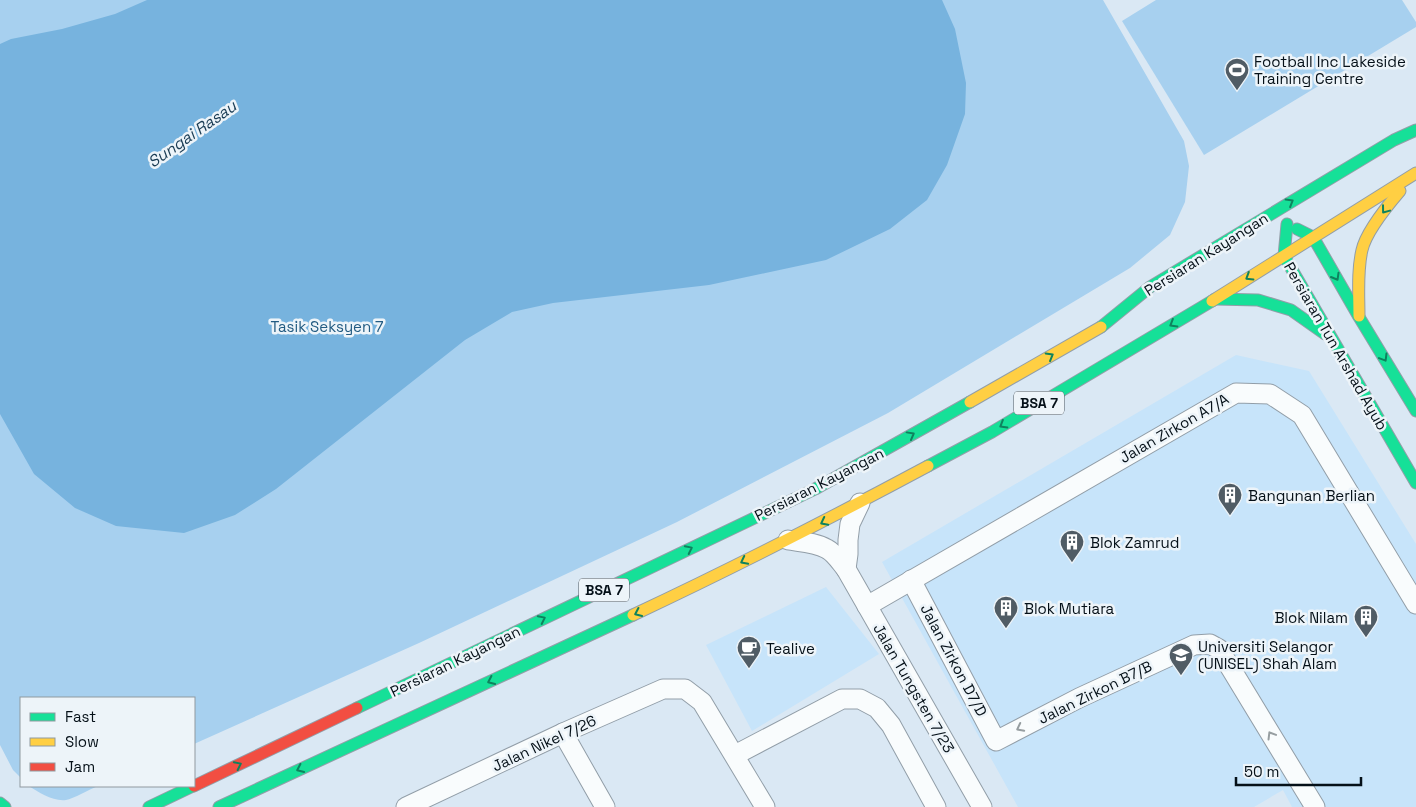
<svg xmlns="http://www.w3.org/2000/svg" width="1416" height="807" viewBox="0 0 1416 807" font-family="'Space Grotesk',sans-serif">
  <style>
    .built { fill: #c7e4fa }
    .green { fill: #a7d0ef }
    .water { fill: #77b3de }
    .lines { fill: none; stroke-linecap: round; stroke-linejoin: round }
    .street-casing { stroke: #929ea8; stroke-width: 21 }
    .fast-casing { stroke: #929ea8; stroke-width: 13 }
    .slow-casing { stroke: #929ea8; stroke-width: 13 }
    .jam-casing { stroke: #929ea8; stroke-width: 13 }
    .street { stroke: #f9fcfd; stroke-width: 19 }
    .fast { stroke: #16e098; stroke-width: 11 }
    .slow { stroke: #ffcf43; stroke-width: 11 }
    .jam { stroke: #f24e42; stroke-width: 11 }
    .oneway { stroke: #0e825e }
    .oneway2 { stroke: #979ea1 }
    .labels { text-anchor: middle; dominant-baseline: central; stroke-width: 5; stroke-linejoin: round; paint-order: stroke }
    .shield { fill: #edf4f9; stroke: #4b545c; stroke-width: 1 }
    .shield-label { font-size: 14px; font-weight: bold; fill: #051018 }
    .poi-label { font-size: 15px; fill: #051018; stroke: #edf4f9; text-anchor: start }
    .street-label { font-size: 15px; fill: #051018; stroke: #edf4f9 }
    .park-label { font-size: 15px; fill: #225b82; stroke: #edf4f9 }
    .water-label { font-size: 16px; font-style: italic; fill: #1a3c54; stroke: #edf4f9 }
  </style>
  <rect width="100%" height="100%" fill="#dae8f4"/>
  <g class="built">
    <polygon points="1236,355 1309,371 1416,544 1416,807 1292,807 1283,790 1254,807 1018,807 882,562"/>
    <polygon points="826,587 879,654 752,731 706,645"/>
  </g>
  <g class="green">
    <polygon points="0,0 1103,0 1184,141 1189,166 1185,202 1170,235 1130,268 888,413 677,522 419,643 194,744 194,698 21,698 21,778 13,770 0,745"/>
    <polygon points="1156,0 1402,0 1416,22 1416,27 1204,155 1122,21"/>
    <path d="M29,786H98C90,789 73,799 66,800C54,802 38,792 29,786Z"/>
  </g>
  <polygon class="water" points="147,0 942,0 955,29 966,83 965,114 947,165 927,200 890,229 826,260 709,285 553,303 512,312 465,340 276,489 235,515 184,533 116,526 75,508 34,474 0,414 0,44 11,39 62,29 115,14"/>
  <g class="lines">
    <defs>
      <g id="street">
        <path d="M788,540C800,542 815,542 827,549C835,553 840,562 846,569L982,807"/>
        <polyline points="846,569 848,554 848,540 850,524 860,503"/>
        <polyline points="911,580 996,741 1079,698 1194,645 1210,644 1219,649 1315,807"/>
        <polyline points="867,606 1236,393 1270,394 1302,415 1416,604"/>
        <polyline points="563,733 605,807"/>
        <polyline points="735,755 842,699 860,699 877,708 891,725 936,807"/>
        <polyline points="406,807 563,733 663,689 685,689 702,702 765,807"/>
      </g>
      <g id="fast">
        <polyline points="1287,224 1284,256 1416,483"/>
        <polyline points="1297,229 1313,237 1359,317 1416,411"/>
        <polyline points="1215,299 1258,300 1291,310 1325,334"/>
        <polyline points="1101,327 1150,287 1394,140 1416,130"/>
        <polyline points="928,466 992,432 1212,301"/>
        <polyline points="357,708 815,489 970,402"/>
        <polyline points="0,803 5,807"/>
        <polyline points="149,807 193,786"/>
        <polyline points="219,807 633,615"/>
      </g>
      <g id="slow">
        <polyline points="1212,301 1416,173"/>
        <path d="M1359,316C1359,294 1357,271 1362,250C1366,232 1388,205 1400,191"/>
        <polyline points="970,402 1101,327"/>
        <path d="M633,615C733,568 831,518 928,466"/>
      </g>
      <polyline id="jam" points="194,786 357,708"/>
    </defs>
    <use href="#street" class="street-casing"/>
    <use href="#fast" class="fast-casing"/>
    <use href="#slow" class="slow-casing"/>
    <use href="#jam" class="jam-casing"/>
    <use href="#street" class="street"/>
    <use href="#fast" class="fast"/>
    <use href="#slow" class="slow"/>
    <use href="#jam" class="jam"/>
  </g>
  <defs><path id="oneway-chevron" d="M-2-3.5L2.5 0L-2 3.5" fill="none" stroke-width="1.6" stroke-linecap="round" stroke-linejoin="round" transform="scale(1.25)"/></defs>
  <g class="oneway">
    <use href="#oneway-chevron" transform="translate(1290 202) rotate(-31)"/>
    <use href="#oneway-chevron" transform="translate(1385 210) rotate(127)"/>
    <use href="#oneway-chevron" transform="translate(1249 277) rotate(148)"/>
    <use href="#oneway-chevron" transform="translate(1336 277) rotate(60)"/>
    <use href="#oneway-chevron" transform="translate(1173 324) rotate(149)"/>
    <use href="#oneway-chevron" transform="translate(1050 356) rotate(-30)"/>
    <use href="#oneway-chevron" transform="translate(1384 358) rotate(59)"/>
    <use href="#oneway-chevron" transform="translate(1003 425) rotate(149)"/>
    <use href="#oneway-chevron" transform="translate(911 435) rotate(-29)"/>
    <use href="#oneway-chevron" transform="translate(824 522) rotate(153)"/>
    <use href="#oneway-chevron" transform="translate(689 549) rotate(-26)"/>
    <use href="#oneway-chevron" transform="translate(744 561) rotate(153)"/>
    <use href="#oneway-chevron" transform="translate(638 613) rotate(155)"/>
    <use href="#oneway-chevron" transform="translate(542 619) rotate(-26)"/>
    <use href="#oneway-chevron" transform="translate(491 681) rotate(155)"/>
    <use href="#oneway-chevron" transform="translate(238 765) rotate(-26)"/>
    <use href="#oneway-chevron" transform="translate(300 769) rotate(155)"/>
  </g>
  <g class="oneway2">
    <use href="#oneway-chevron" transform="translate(1020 728) rotate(153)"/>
    <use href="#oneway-chevron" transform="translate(1271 735) rotate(-121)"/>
  </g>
  <defs>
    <symbol id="stadium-pin" viewBox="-11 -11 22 30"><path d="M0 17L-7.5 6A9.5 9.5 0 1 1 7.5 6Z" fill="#505c65" stroke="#edf4f9"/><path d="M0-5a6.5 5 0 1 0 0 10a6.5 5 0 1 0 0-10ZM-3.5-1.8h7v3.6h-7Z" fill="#fff"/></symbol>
    <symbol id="building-pin" viewBox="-11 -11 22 30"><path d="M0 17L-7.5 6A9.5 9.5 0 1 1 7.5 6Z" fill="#505c65" stroke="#edf4f9"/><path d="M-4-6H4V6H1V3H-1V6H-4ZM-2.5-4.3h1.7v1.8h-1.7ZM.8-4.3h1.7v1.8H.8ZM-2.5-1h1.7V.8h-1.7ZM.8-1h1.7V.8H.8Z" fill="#fff"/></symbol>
    <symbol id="cafe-pin" viewBox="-11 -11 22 30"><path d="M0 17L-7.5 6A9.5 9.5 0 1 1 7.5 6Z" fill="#505c65" stroke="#edf4f9"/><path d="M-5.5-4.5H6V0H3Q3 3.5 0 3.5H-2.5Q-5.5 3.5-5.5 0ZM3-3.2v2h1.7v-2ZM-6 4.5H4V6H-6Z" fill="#fff"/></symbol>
    <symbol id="university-pin" viewBox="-11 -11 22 30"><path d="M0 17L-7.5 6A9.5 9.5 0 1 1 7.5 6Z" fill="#505c65" stroke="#edf4f9"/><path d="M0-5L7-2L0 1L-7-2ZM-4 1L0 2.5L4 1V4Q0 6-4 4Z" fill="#fff"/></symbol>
  </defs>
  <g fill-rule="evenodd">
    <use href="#stadium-pin" x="1223" y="56" width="28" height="38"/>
    <use href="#building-pin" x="1216" y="481" width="28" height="38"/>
    <use href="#building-pin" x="1058" y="528" width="28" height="38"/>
    <use href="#building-pin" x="992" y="594" width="28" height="38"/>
    <use href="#building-pin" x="1352" y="603" width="28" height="38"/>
    <use href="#cafe-pin" x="735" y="634" width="28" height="38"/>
    <use href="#university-pin" x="1167" y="641" width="28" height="38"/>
  </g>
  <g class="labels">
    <g class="shield">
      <rect x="1014" y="391.5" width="50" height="23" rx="4"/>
      <rect x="579" y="578.5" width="50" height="23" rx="4"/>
    </g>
    <g class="shield-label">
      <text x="1039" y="403">BSA 7</text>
      <text x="604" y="590">BSA 7</text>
    </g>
    <g class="poi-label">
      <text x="1254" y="61">Football Inc Lakeside<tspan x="1254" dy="17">Training Centre</tspan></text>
      <text x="1248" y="495">Bangunan Berlian</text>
      <text x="1090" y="542">Blok Zamrud</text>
      <text x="1024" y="608">Blok Mutiara</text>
      <text x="1348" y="617" text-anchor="end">Blok Nilam</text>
      <text x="1198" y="646">Universiti Selangor<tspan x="1198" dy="17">(UNISEL) Shah Alam</tspan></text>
      <text x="766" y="648">Tealive</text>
    </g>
    <g class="street-label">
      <text transform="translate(1206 254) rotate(-32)">Persiaran Kayangan</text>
      <text transform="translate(1336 346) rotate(60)">Persiaran Tun Arshad Ayub</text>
      <text transform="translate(1174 428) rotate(-30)">Jalan Zirkon A7/A</text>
      <text transform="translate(819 484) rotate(-27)">Persiaran Kayangan</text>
      <text transform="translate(954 660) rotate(62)">Jalan Zirkon D7/D</text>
      <text transform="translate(455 661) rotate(-26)">Persiaran Kayangan</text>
      <text transform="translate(914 688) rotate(60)">Jalan Tungsten 7/23</text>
      <text transform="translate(1095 692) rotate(-26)">Jalan Zirkon B7/B</text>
      <text transform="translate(544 743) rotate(-25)">Jalan Nikel 7/26</text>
    </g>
    <g class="park-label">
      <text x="327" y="326">Tasik Seksyen 7</text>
    </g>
    <g class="water-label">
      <text transform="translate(192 134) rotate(-35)">Sungai Rasau</text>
    </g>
  </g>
  <rect x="20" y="697" width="175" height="90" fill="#edf4f9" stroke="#90999f"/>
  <rect x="30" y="713" width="25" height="8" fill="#16e098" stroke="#90999f"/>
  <text x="65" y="722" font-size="15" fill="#051018">Fast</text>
  <rect x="30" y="738" width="25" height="8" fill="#ffcf43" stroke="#90999f"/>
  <text x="65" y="747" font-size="15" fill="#051018">Slow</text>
  <rect x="30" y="763" width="25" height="8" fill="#f24e42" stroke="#90999f"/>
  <text x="65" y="772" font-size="15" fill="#051018">Jam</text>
  <path d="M1236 777v8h125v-8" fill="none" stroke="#051018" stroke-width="2.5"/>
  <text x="1244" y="777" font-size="15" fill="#051018" stroke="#edf4f9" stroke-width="4" paint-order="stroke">50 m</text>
</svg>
